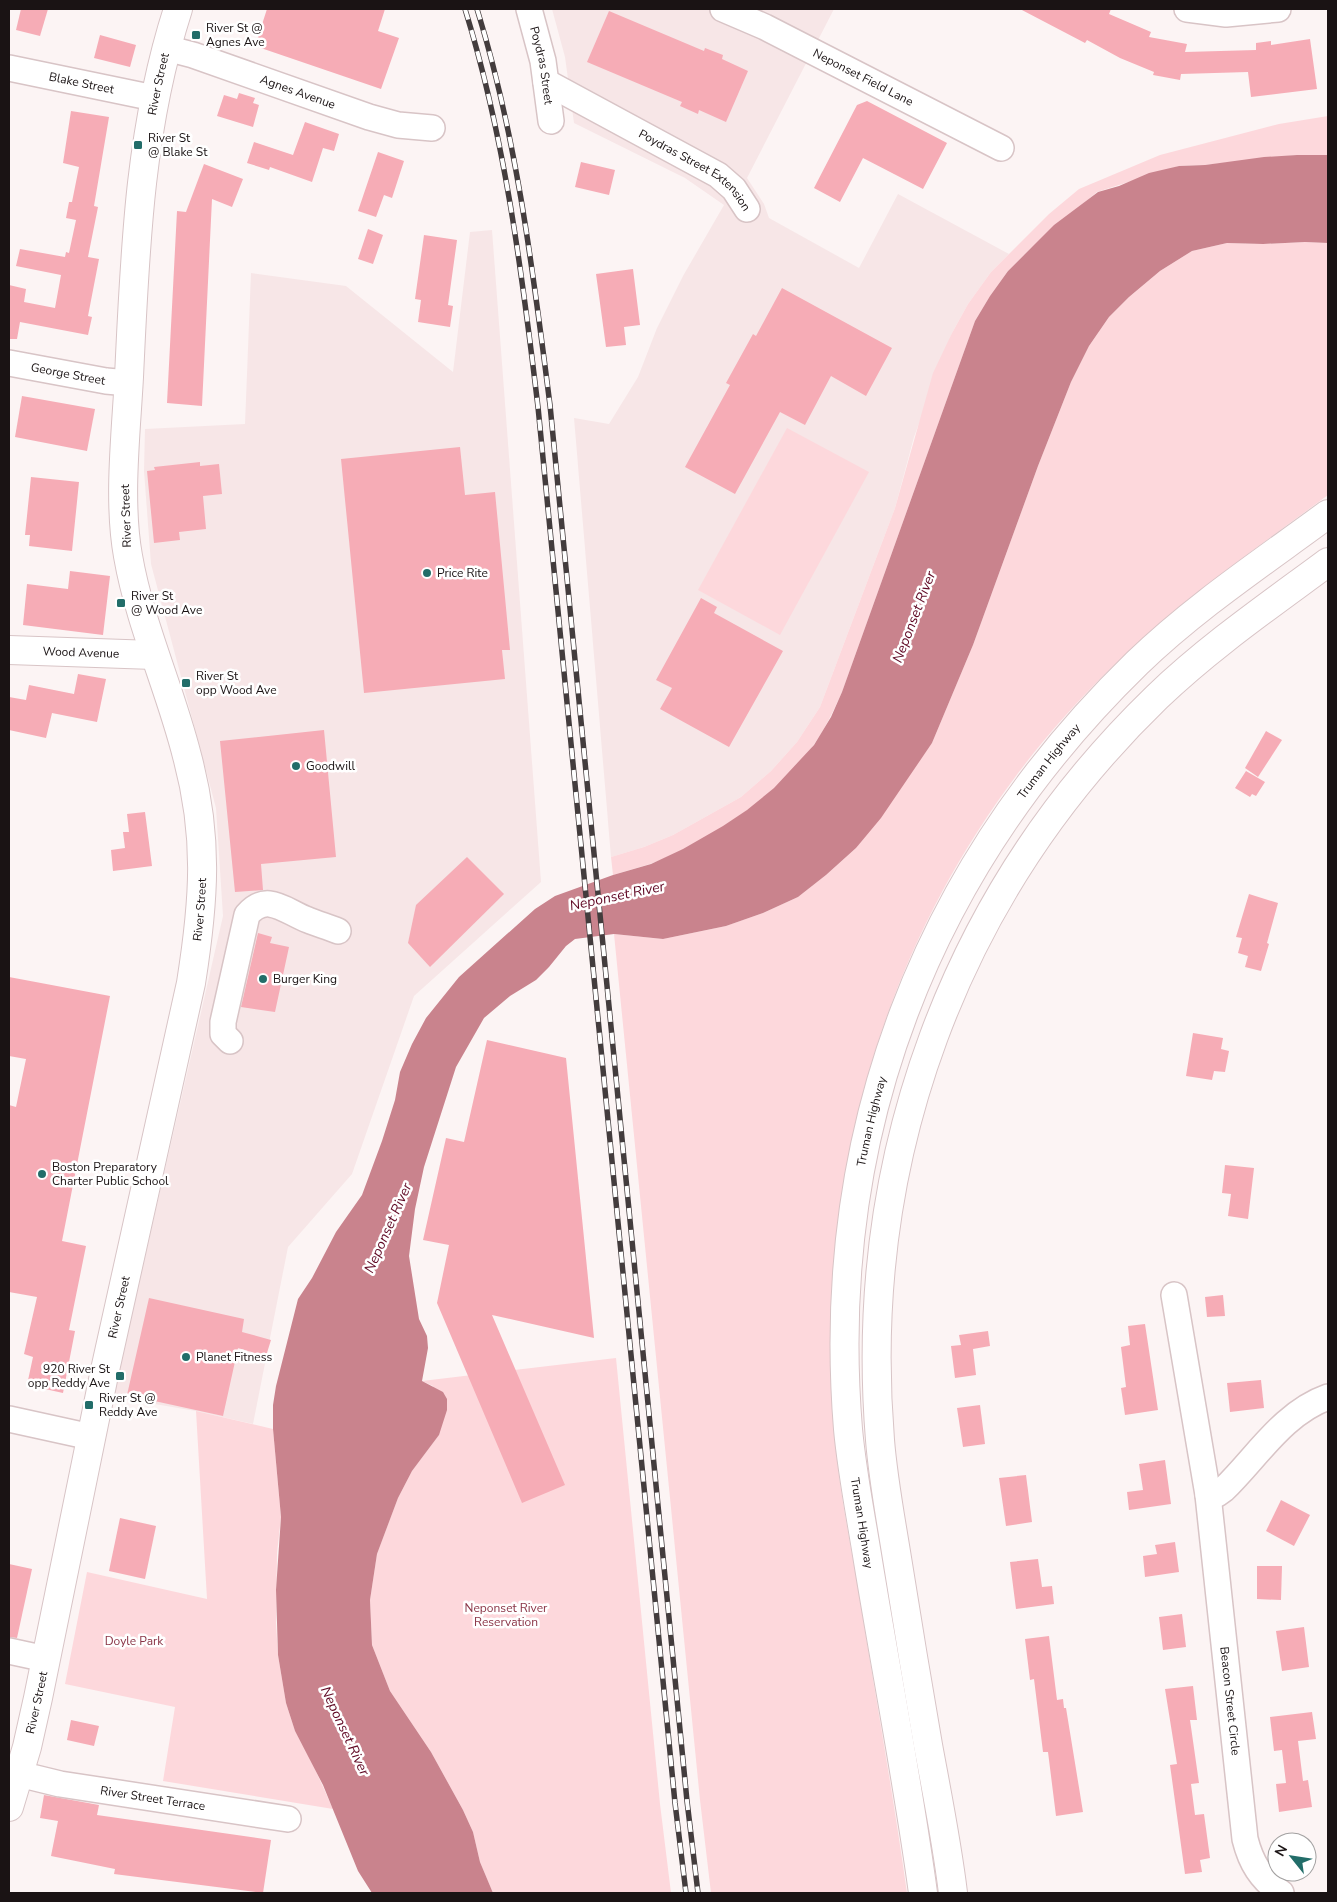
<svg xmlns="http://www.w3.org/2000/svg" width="1337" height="1902" viewBox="0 0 1337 1902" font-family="'Nunito Sans',sans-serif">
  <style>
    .built { fill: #f7e6e7 }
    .green { fill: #fdd8dc }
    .water { fill: #c9838d }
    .building { fill: #f6acb6 }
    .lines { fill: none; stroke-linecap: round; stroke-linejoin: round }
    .minor-casing { stroke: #d8c4c6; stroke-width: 28 }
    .major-casing { stroke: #d8c4c6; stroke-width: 30 }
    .minor { stroke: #fff; stroke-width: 25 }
    .major { stroke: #fff; stroke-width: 28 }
    .rail-casing { stroke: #433c3d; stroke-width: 5.5 }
    .rail { stroke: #fff; stroke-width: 4; stroke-dasharray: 11; stroke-linecap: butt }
    .poi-dot { fill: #226d69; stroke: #fff; stroke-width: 2 }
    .labels { text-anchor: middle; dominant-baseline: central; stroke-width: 5; stroke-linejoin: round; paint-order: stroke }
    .poi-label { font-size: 12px; fill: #1a1314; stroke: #fff; text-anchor: start }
    .street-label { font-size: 12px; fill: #1a1314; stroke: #fff }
    .park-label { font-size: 12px; fill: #893345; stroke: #fff }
    .water-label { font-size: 14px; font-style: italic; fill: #5f0723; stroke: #fff }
  </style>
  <rect width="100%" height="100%" fill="#fcf4f4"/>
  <g class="built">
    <polygon points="552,9 834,9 747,178 764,204 769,218 859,268 898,194 1009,254 991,272 968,304 952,333 914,437 895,508 820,707 797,742 771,771 741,797 673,835 644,847 611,857 574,418 609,424 638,377 657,328 683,276 724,205 685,178 574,123 565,57"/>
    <polygon points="492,230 541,882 414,996 352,1174 288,1247 253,1424 196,1411 113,1397 223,916 216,808 151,564 144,471 145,429 245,424 251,273 346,286 453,372 470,232"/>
  </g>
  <g class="green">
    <path d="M1328,116V155H1297L1205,165L1179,166L1097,192L1030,249L1008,271L990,296L975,321L842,692C834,710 826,727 815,743C781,793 707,844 650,864C638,868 625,871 613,875L611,857L644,847L673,835L741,797L771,771L797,742L820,707L895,508L933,373L952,333L968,304L991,272L1049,214L1079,189L1160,155L1279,124Z"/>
    <path d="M1305,242L1328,243V495C1251,552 1173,606 1105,674C903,873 811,1149 834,1429C838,1485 850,1540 859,1594C875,1694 893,1793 907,1893H711L700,1800L614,934L663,939L726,926L763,913L798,897L826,875L856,848L932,743L973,645L1038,466L1071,382L1089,346L1109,317L1129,297L1160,271L1192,251L1227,243L1263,244Z"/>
    <polygon points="787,428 869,472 780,635 698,590"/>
    <polygon points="616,1358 660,1804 671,1893 493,1893 480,1862 473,1832 463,1810 431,1752 390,1691 372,1645 370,1600 377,1554 398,1498 412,1471 439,1435 433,1386 422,1381"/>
    <polygon points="196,1411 273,1429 281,1517 277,1553 276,1623 278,1655 286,1703 295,1731 311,1760 333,1809 163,1781 175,1707 65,1684 87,1572 207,1599"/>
  </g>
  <polygon class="water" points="1297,155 1328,155 1328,243 1305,242 1263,244 1227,243 1192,251 1160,271 1129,297 1109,317 1089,346 1071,382 1038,466 973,645 932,743 881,818 856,848 826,875 798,897 763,913 726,926 663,939 614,934 575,939 566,946 549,967 536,980 510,996 484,1018 456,1067 424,1167 415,1209 409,1256 419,1319 427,1336 428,1348 422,1381 443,1392 447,1399 447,1410 439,1435 412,1471 398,1498 377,1554 370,1600 372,1645 390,1691 431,1752 463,1810 473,1832 480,1862 493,1893 372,1893 358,1871 323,1785 295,1731 286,1703 278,1655 276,1590 281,1517 273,1429 273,1405 276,1386 298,1299 312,1278 336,1232 362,1195 382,1141 395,1100 400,1072 412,1044 426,1018 459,977 535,909 555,896 613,875 651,864 683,849 723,826 747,810 774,788 814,745 831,717 842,692 975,321 990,296 1008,271 1054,225 1098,192 1119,186 1149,173 1179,166 1205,165 1264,157"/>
  <g class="building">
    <polygon points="21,9 48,9 40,36 16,30"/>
    <polygon points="267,9 385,9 378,31 399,38 381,89 255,46"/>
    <polygon points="1020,9 1111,9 1109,14 1151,32 1149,37 1187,44 1185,52 1256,50 1256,43 1271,41 1271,45 1310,39 1317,89 1251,97 1248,72 1181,74 1180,80 1153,75 1154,72 1120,58 1087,40 1085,43"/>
    <polygon points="609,11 704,51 705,48 723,55 722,59 748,71 726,122 699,110 698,114 680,106 682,102 587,62"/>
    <polygon points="100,35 136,45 130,67 94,58"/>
    <polygon points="239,93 255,98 253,103 259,105 253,127 217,116 224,95 237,99"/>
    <polygon points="867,101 947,143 923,189 863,158 840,202 814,188 857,105"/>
    <polygon points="71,111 109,117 94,206 98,207 88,257 99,259 88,316 92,317 88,335 20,322 17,339 9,339 9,285 26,289 24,302 55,308 61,275 16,266 20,249 65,257 66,252 69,253 76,220 66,218 69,202 72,202 79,167 63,163"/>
    <polygon points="305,122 339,134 334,151 323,148 312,182 270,167 269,170 247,163 254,142 293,155"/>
    <polygon points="378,152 404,161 392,198 384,195 376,217 358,211"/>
    <polygon points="581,162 615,170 609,195 575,187"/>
    <polygon points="204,164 243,179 232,207 212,199 202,406 167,403 177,211 186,212"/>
    <polygon points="368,229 383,235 373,264 358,259"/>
    <polygon points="424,235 457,240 448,305 453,306 450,327 418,322 421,300 415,299"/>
    <polygon points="633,269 640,325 624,327 626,345 606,347 596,274"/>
    <polygon points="782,288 892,348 866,396 831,376 805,425 780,412 735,494 685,467 730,385 726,383 753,334 756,336"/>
    <polygon points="22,396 95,409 87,451 15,437"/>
    <polygon points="460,447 465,495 495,492 510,650 502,650 505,679 364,693 341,459"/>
    <polygon points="200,462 200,466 219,464 222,494 203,496 206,529 179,532 180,540 154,543 147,471 155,470 154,467"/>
    <polygon points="31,477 79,482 72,551 29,546 30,535 25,535"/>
    <polygon points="70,571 110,576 103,635 23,625 27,584 68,589"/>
    <polygon points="701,598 717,607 714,613 783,651 729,747 660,709 672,688 656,680"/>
    <polygon points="78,674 106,679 97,722 52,713 46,738 9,730 9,697 26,700 29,685 74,694"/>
    <polygon points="324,730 336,857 261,864 263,890 235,892 220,741"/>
    <polygon points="1266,731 1282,740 1258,777 1245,768"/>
    <polygon points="1246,771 1265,782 1256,796 1252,794 1250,797 1235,788"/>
    <polygon points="145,812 152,866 113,871 111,850 125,848 123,832 129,832 127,814"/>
    <polygon points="467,857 504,894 430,967 408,943 416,905"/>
    <polygon points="1249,894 1278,903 1267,943 1269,944 1261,971 1245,967 1248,956 1238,953 1242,938 1236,937"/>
    <polygon points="258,933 272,937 270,943 289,947 275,1012 241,1007"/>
    <polygon points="9,977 110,996 62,1241 86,1246 69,1330 75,1331 63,1393 27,1385 33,1357 24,1354 37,1297 9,1292 9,1105 16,1107 26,1059 9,1056"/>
    <polygon points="1193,1033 1223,1038 1221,1049 1229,1051 1225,1072 1214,1071 1212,1080 1186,1076"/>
    <polygon points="487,1040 566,1058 594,1338 492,1315 565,1485 522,1503 437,1303 449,1245 423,1240 446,1138 464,1142"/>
    <polygon points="1225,1165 1254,1168 1248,1219 1228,1216 1231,1194 1222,1193"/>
    <polygon points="1223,1295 1225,1316 1207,1317 1205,1297"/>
    <polygon points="149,1298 244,1319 242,1332 271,1340 266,1356 238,1348 223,1416 127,1395"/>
    <polygon points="1145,1324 1158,1410 1125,1415 1121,1388 1126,1387 1121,1347 1130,1345 1128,1326"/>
    <polygon points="988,1331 990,1346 973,1349 976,1375 955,1378 951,1346 961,1345 959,1335"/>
    <polygon points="1261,1380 1264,1408 1230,1412 1227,1383"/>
    <polygon points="980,1405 985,1444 963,1447 957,1408"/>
    <polygon points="1165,1460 1171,1504 1129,1510 1127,1492 1143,1490 1139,1464"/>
    <polygon points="1026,1475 1032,1522 1006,1526 999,1478"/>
    <polygon points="1281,1500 1310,1515 1294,1546 1266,1531"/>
    <polygon points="120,1518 156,1526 145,1579 109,1571"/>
    <polygon points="1175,1542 1179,1572 1145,1577 1143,1556 1157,1554 1155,1545"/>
    <polygon points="1038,1559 1042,1587 1052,1586 1054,1604 1016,1609 1010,1562"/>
    <polygon points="9,1564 32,1569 17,1638 9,1637"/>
    <polygon points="1257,1566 1282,1566 1281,1600 1257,1599"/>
    <polygon points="1182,1614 1186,1647 1163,1650 1159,1617"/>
    <polygon points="1304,1627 1309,1667 1282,1671 1276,1631"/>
    <polygon points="1049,1636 1057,1700 1063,1699 1064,1708 1066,1708 1083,1812 1056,1816 1048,1752 1043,1752 1034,1679 1030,1680 1025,1639"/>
    <polygon points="1193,1686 1197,1720 1190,1720 1199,1783 1191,1784 1195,1815 1204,1814 1210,1858 1200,1860 1202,1872 1185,1874 1170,1765 1177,1764 1165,1689"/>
    <polygon points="1312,1712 1316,1739 1298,1741 1303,1781 1308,1780 1312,1807 1279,1812 1276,1784 1286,1783 1282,1750 1274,1751 1270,1717"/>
    <polygon points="71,1720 99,1726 94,1746 67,1740"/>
    <polygon points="44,1795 99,1805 97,1815 271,1840 263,1893 114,1874 115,1869 51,1856 58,1821 40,1818"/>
  </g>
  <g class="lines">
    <defs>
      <g id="minor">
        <path id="s1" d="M529,9L543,61L551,121"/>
        <path id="s2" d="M723,9L765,27L1001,148"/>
        <polyline points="1187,9 1226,14 1278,9"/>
        <path id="s3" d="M166,48L193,55L369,117L398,125L432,128"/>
        <path id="s4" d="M9,68L154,98"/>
        <path id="s5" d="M546,82L718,175L734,189L747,209"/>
        <path id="s6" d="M9,363L106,381L129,383"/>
        <path d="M230,1041L223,1034V1022L247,915C267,891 286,912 308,920C318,924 328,927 338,931"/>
        <path id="s7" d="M1174,1295L1208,1495L1245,1839C1251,1863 1261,1879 1281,1893"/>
        <polyline points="9,1419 91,1437"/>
        <path d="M1208,1495L1217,1494L1224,1489C1257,1457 1283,1413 1328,1397"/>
        <polyline points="9,1651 46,1659"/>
        <path id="s8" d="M19,1774L60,1784L288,1819"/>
      </g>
      <g id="major">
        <path id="s9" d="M9,650L154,655"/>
        <path id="s10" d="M9,1807L27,1747L38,1698L105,1370L191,983C204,901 209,837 187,756C170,688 140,625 128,556C118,501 126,433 129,377C135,251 139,130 178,9"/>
        <path id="s11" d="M923,1893C908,1782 886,1671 868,1561C861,1517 852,1473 848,1429C824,1134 925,869 1137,663C1195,607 1263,562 1328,514"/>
        <path d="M953,1893C947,1843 937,1794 928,1745C917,1681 906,1616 896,1552C890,1515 883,1478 880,1440C857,1159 954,893 1157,697C1209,647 1270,605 1328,562"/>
      </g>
    </defs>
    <use href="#minor" class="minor-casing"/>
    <use href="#major" class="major-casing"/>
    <use href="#minor" class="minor"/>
    <use href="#major" class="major"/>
    <defs>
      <g id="rail">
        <path d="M465,9C505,138 522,273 538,407L675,1803L686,1893"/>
        <path d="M477,9C517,138 533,272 550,405L687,1801L698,1893"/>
      </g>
    </defs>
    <use href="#rail" class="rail-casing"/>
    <use href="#rail" class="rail"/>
  </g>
  <g class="poi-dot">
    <rect x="191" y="30" width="10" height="10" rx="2.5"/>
    <rect x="133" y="140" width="10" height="10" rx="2.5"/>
    <circle cx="427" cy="573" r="5"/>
    <rect x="116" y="598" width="10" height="10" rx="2.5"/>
    <rect x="181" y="678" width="10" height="10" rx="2.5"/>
    <circle cx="296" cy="766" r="5"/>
    <circle cx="263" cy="979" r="5"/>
    <circle cx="42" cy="1174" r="5"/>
    <circle cx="186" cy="1357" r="5"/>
    <rect x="115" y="1371" width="10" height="10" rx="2.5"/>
    <rect x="84" y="1400" width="10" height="10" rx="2.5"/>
  </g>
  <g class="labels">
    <g class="poi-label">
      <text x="206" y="28">River St @<tspan x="206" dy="14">Agnes Ave</tspan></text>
      <text x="148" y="138">River St<tspan x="148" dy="14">@ Blake St</tspan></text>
      <text x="437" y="573">Price Rite</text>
      <text x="131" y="596">River St<tspan x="131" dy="14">@ Wood Ave</tspan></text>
      <text x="196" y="676">River St<tspan x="196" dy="14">opp Wood Ave</tspan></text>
      <text x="306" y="766">Goodwill</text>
      <text x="273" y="979">Burger King</text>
      <text x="52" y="1167">Boston Preparatory<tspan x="52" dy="14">Charter Public School</tspan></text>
      <text x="196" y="1357">Planet Fitness</text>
      <text x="110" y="1369" text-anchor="end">920 River St<tspan x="110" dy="14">opp Reddy Ave</tspan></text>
      <text x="99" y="1398">River St @<tspan x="99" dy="14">Reddy Ave</tspan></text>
    </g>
    <g class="street-label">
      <text stroke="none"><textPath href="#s1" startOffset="58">Poydras Street</textPath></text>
      <text stroke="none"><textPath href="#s2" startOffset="156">Neponset Field Lane</textPath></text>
      <text stroke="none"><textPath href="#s4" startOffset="74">Blake Street</textPath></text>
      <text stroke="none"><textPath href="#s10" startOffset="1756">River Street</textPath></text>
      <text stroke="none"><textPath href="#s3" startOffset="139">Agnes Avenue</textPath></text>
      <text stroke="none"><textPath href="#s5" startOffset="174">Poydras Street Extension</textPath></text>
      <text stroke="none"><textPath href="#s6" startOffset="60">George Street</textPath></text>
      <text transform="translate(126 516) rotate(-92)">River Street</text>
      <text stroke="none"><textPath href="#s9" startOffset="72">Wood Avenue</textPath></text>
      <text stroke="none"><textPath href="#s11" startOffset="1185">Truman Highway</textPath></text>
      <text stroke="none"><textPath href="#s10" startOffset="918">River Street</textPath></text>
      <text stroke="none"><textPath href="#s11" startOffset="780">Truman Highway</textPath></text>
      <text stroke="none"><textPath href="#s10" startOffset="512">River Street</textPath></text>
      <text transform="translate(862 1523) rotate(81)">Truman Highway</text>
      <text stroke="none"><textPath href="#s7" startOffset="410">Beacon Street Circle</textPath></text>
      <text stroke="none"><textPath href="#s10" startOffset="108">River Street</textPath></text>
      <text stroke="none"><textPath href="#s8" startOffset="136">River Street Terrace</textPath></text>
    </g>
    <g class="park-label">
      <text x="506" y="1608">Neponset River<tspan x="506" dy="14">Reservation</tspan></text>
      <text x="134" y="1641">Doyle Park</text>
    </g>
    <g class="water-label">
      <text transform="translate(914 617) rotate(-69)">Neponset River</text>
      <text transform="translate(617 896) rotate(-12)">Neponset River</text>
      <text transform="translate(388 1228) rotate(-66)">Neponset River</text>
      <text transform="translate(345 1731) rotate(65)">Neponset River</text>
    </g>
  </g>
  <rect width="1337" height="1902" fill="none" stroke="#1a1314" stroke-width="20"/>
  <g transform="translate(1292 1857) rotate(300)"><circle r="24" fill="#ffffff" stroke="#a3a1a1"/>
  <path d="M0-4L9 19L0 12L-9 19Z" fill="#226d69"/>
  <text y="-8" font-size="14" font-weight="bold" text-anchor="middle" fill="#1a1314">N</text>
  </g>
</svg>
